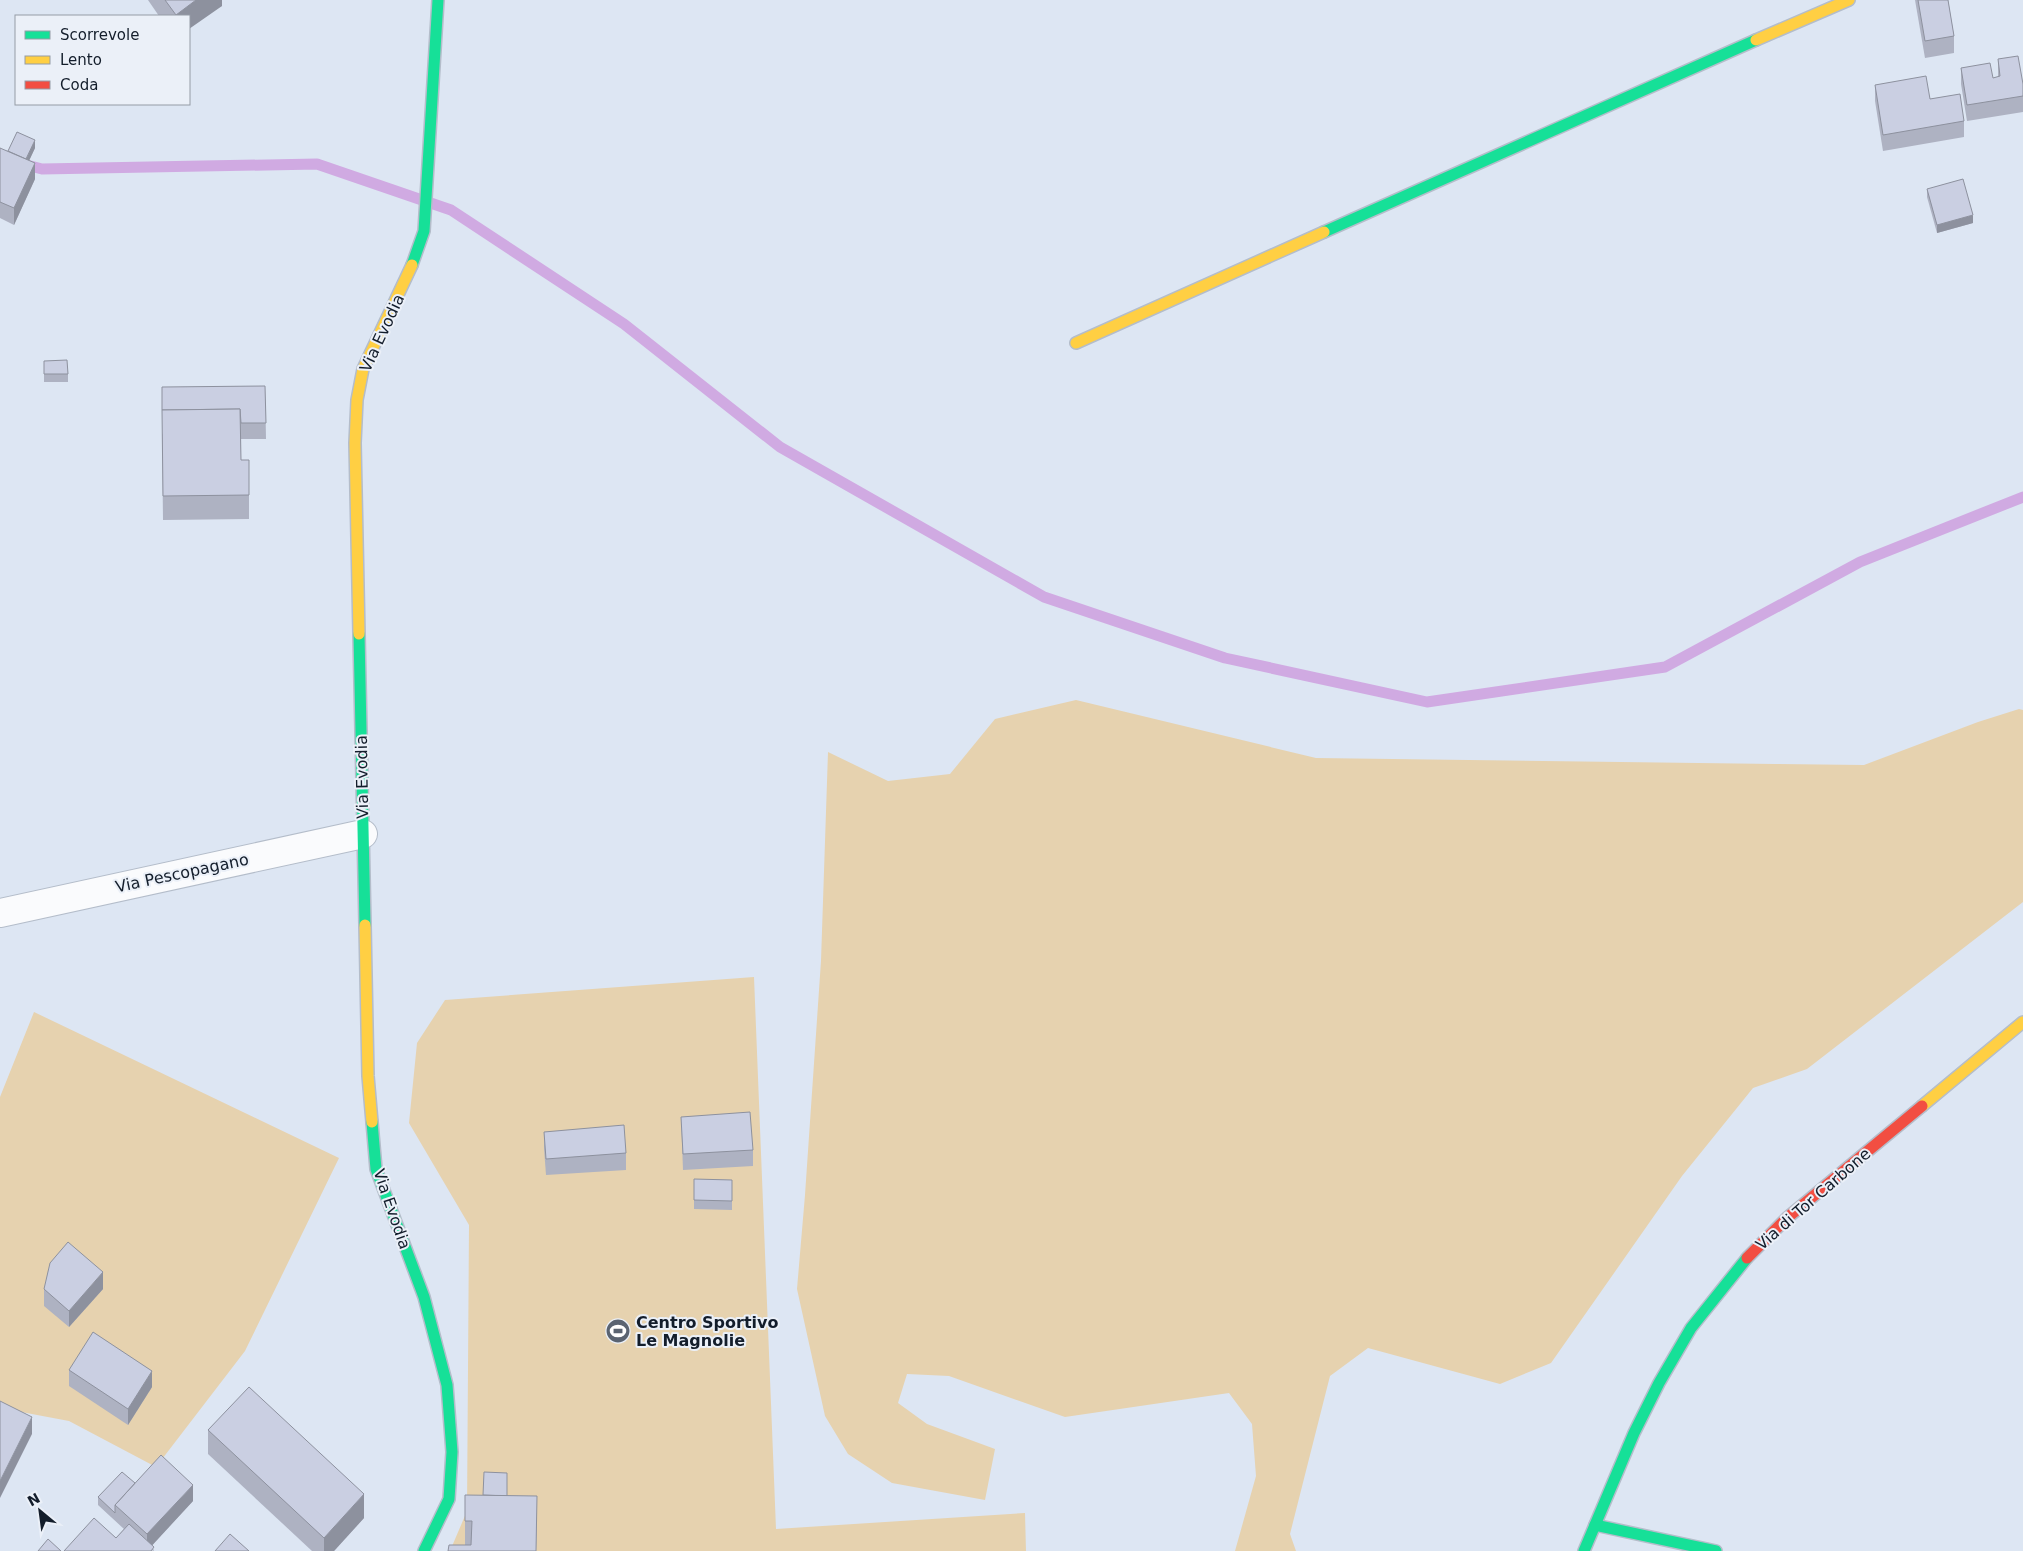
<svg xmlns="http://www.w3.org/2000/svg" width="2023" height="1551" viewBox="0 0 2023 1551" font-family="'DejaVu Sans',sans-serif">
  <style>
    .green { fill: #e6d2af }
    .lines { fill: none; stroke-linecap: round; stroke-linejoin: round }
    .stream { stroke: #d0aae2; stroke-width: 11 }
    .street-casing { stroke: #b4bdca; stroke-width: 30 }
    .fast-casing { stroke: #b4bdca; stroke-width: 14 }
    .slow-casing { stroke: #b4bdca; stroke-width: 14 }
    .jam-casing { stroke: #b4bdca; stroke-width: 14 }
    .street { stroke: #fafbfd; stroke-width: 28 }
    .fast { stroke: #16e098; stroke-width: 11 }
    .slow { stroke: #ffcf43; stroke-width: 11 }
    .jam { stroke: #f24e42; stroke-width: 11 }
    .wall { fill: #aeb2c2 }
    .shaded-wall { fill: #8d919e }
    .building { fill: #cacfe2; stroke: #8d919e }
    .labels { text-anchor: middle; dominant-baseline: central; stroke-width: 4; stroke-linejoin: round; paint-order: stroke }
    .street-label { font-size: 16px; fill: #131d2b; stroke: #ebf0f8 }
    .poi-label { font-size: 16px; font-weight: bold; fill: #131d2b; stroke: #ebf0f8; text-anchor: start }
  </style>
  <rect width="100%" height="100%" fill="#dde6f3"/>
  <g class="green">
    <polygon points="1076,700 1316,758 1775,764 1864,765 1978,722 2019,709 2023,710 2023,902 1807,1069 1753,1088 1682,1176 1551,1363 1500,1384 1368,1348 1330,1376 1290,1534 1296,1551 1235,1551 1256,1476 1252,1424 1229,1393 1065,1417 949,1376 907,1374 898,1403 927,1424 995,1449 985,1500 892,1483 848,1454 825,1416 797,1289 805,1195 821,961 828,752 888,781 950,774 995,719"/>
    <polygon points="754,977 776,1529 1025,1513 1026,1551 450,1551 467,1511 469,1225 409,1123 417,1043 445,1000"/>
    <polygon points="34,1012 339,1158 245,1351 156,1467 69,1421 0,1408 0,1097"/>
  </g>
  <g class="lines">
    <polyline class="stream" points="0,158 42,169 317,164 451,210 624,324 780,447 1044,597 1225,658 1427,702 1665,667 1860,562 2023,497"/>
    <defs>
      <polyline id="street" points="0,913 363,834"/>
      <g id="fast">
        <polyline points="1324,232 1756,40"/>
        <polyline points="412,265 424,231 438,0"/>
        <polyline points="359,634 365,925"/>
        <polyline points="372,1122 376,1169 424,1297 447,1385 452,1452 449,1499 424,1551"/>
        <polyline points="1595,1525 1716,1551"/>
        <polyline points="1584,1551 1634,1433 1659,1383 1691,1328 1747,1258"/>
      </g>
      <g id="slow">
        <polyline points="1756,40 1849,0"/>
        <polyline points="1076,343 1324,232"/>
        <polyline points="359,634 355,443 357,400 363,369 412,265"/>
        <polyline points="365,925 368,1076 372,1122"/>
        <polyline points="1922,1106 2023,1022"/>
      </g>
      <polyline id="jam" points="1747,1258 1787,1218 1922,1106"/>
    </defs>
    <use href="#street" class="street-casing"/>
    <use href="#fast" class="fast-casing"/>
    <use href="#slow" class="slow-casing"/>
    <use href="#jam" class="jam-casing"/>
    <use href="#street" class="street"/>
    <use href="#fast" class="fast"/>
    <use href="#slow" class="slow"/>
    <use href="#jam" class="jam"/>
  </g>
  <g class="wall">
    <polygon points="148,0 222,0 222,6 189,16 159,16"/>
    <polygon points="1915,0 1948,0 1954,36 1954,53 1925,58"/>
    <polygon points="1998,59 2023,84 2023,112 1967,121 1961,84 1961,68 1993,78 1998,77"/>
    <polygon points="1875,85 1930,99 1964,121 1964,137 1883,151 1875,101"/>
    <polygon points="35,148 29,160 35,179 14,225 0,218 0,149 8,151"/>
    <polygon points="1927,189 1973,223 1937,233 1927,197"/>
    <polygon points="44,361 68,374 68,382 44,382"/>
    <polygon points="265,386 266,439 241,439 241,460 249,460 249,519 163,520 162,434"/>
    <polygon points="681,1117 753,1150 753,1166 683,1170"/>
    <polygon points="544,1132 626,1153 626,1170 546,1175 544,1148"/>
    <polygon points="694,1179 732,1180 732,1210 694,1209"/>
    <polygon points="44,1289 103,1289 69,1327 44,1306"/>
    <polygon points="69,1370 152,1387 128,1425 69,1386"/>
    <polygon points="208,1430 364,1518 334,1551 312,1551 208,1454"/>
    <polygon points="135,1483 193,1501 152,1545 154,1551 116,1538 124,1529 98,1505 98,1497"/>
    <polygon points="537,1520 536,1551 448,1551 465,1545 465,1521"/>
  </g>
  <g class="shaded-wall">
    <polygon points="196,0 222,0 222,6 189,29 189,16 176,16 176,15"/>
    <polygon points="35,140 35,148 23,174 23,166"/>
    <polygon points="35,163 35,179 14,225 14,208"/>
    <polygon points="1973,215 1973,223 1937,233 1937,225"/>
    <polygon points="103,1272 103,1289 69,1327 69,1311"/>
    <polygon points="152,1371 152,1387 128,1425 128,1409"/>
    <polygon points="32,1417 32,1434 0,1498 0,1481"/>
    <polygon points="193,1485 193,1501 147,1551 147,1534"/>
    <polygon points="364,1494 364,1518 334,1551 324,1551 324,1538"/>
  </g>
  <g class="building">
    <polygon points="165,0 196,0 176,15"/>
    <polygon points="1918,0 1948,0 1954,36 1925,41"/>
    <polygon points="2018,56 2023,84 2023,96 1967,105 1961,68 1990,63 1993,78 2000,76 1998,59"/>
    <polygon points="1926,76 1930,99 1960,94 1964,121 1883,135 1875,85"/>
    <polygon points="17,132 35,140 26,159 8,151"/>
    <polygon points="0,148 35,163 14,208 0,202"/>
    <polygon points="1963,179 1973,215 1937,225 1927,189"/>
    <polygon points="67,360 68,374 44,374 44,361"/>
    <polygon points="265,386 266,423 241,423 240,409 162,410 162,387"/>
    <polygon points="240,409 241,460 249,460 249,495 163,496 162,410"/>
    <polygon points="750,1112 753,1150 683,1154 681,1117"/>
    <polygon points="624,1125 626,1153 546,1159 544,1132"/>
    <polygon points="694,1179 732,1180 732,1201 694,1200"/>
    <polygon points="68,1242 103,1272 69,1311 44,1289 50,1263"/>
    <polygon points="93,1332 152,1371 128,1409 69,1370"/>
    <polygon points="249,1387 364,1494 324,1538 208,1430"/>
    <polygon points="0,1401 32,1417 0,1481"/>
    <polygon points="161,1455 193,1485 147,1534 115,1505"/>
    <polygon points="122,1472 135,1483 115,1505 115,1513 98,1497"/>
    <polygon points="484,1472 507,1473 507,1496 483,1495"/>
    <polygon points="465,1495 537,1496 536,1551 448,1551 449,1545 471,1545 472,1521 465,1521"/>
    <polygon points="94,1518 116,1538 129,1524 154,1547 151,1551 64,1551"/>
    <polygon points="230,1534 249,1551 215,1551"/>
    <polygon points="48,1539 61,1551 38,1551"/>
  </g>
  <defs>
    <symbol id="stadium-disc" viewBox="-11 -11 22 22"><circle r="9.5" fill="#5a6371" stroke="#ebf0f8"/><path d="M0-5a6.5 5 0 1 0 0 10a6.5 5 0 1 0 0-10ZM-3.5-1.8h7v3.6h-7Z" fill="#fff"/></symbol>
  </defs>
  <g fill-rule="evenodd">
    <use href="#stadium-disc" x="604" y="1317" width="28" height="28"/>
  </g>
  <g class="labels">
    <g class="street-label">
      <text transform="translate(382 333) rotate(-65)">Via Evodia</text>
      <text transform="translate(362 777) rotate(-91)">Via Evodia</text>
      <text transform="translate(182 873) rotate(-12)">Via Pescopagano</text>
      <text transform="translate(1813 1199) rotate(-41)">Via di Tor Carbone</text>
      <text transform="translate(392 1209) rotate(71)">Via Evodia</text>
    </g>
    <g class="poi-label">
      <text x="636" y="1322">Centro Sportivo<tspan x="636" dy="18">Le Magnolie</tspan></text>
    </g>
  </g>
  <rect x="15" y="15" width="175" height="90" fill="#ebf0f8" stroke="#959ca6"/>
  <rect x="25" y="31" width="25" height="8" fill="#16e098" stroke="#959ca6"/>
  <text x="60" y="40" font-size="15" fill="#131d2b">Scorrevole</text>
  <rect x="25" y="56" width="25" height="8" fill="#ffcf43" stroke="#959ca6"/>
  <text x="60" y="65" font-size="15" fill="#131d2b">Lento</text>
  <rect x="25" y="81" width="25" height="8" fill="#f24e42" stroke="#959ca6"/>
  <text x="60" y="90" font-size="15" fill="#131d2b">Coda</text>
  <g transform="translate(40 1511) rotate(331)" stroke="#ebf0f8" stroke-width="4" paint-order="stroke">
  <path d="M0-4L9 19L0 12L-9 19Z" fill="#131d2b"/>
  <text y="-8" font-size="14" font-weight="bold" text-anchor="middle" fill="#131d2b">N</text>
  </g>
</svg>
